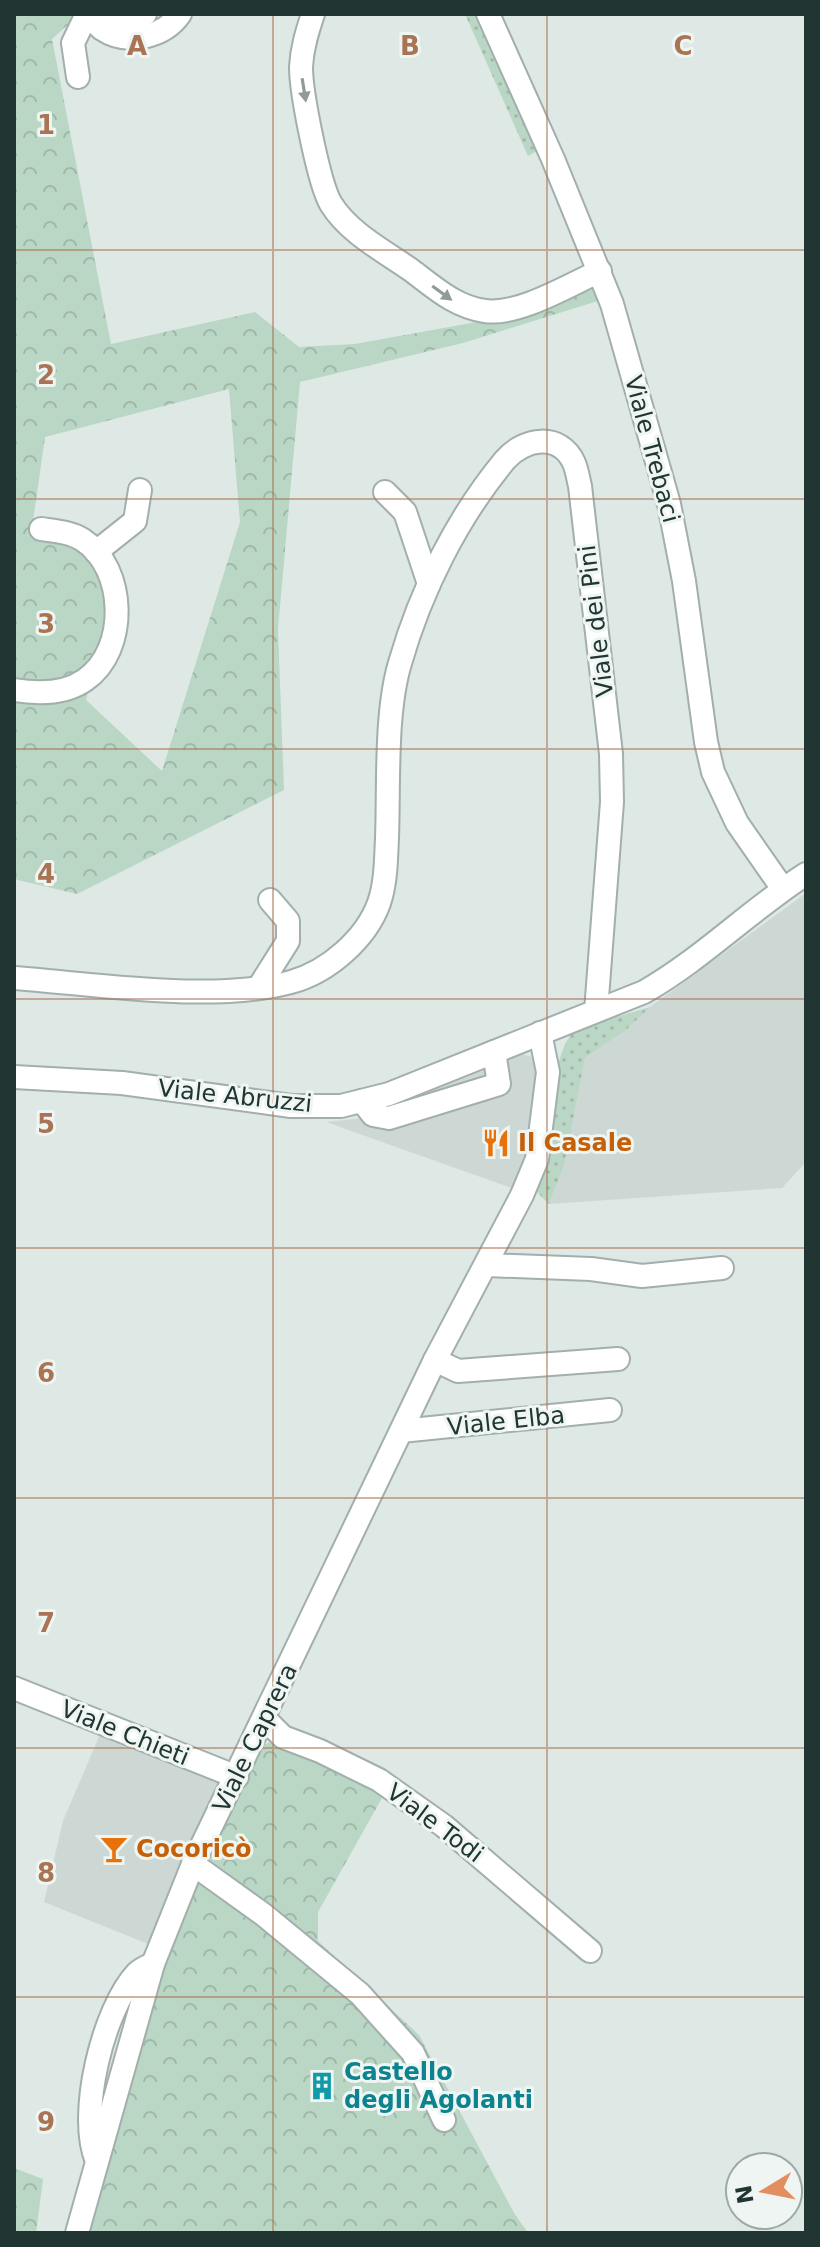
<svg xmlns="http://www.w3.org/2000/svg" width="820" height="2247" viewBox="0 0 820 2247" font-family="'DejaVu Sans',sans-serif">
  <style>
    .built { fill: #cdd8d4 }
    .grass { fill: url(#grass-dots) }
    .forest { fill: url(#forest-crowns) }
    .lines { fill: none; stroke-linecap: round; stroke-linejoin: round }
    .minor-casing { stroke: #a2afac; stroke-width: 26 }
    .minor { stroke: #fff; stroke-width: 22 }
    .oneway { fill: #909a98 }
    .grid { fill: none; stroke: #a97453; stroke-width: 2; stroke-opacity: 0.55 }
    .labels { text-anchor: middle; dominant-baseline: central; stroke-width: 6; stroke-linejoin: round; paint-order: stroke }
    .street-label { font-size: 24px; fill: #213632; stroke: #eef5f2 }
    .food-label { font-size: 24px; font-weight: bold; fill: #c56008; stroke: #eef5f2; text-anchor: start }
    .culture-label { font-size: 24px; font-weight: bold; fill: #0d838f; stroke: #eef5f2; text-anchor: start }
    .grid-label { font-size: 26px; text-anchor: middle; font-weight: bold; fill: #a97453; stroke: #eef5f2; stroke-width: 6; stroke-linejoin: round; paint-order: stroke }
  </style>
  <defs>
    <pattern id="grass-dots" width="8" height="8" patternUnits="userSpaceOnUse" patternTransform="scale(2)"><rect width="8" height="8" fill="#b9d7c4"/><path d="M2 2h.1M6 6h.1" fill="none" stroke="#9fb9a9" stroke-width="1.8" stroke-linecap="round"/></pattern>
    <pattern id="forest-crowns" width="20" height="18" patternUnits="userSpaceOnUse" patternTransform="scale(2)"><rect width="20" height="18" fill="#b9d7c4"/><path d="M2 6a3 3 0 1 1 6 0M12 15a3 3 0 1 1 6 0" fill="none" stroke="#9fb9a9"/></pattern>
  </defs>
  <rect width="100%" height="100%" fill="#dee8e5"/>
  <g class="built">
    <polygon points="806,893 806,1162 782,1188 549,1204 564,1166 585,1058 626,1030 650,1007"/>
    <polygon points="518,1054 530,1056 536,1064 539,1085 531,1156 517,1190 326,1122 363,1118"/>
    <polygon points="101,1732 228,1778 153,1946 44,1902 63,1821"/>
  </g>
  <g class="grass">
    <polygon points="465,14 474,14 537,151 528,156"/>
    <path d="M650,1007L626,1030L585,1058L564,1166L549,1204L534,1189C540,1161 554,1047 573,1033C584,1026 634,1012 650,1007Z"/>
  </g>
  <g class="forest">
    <path d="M14,14H70L73,20L52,39L111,344L255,312L299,347L355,344L510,316L597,286L601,300L463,343L300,382L278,629L284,790L77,894L14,879V696L90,684L86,700L162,771L240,522L229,389L45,437L31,535C45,538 69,539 79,547C113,576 122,646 81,673C61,687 36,683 14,683Z"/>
    <polygon points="274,1741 387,1789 318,1912 318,1941 419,2035 514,2213 528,2233 85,2233 174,1927 193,1881 263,1745"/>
    <polygon points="14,2168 43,2179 36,2233 14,2233"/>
  </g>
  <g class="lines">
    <defs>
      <g id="minor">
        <path d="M89,14C93,19 97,25 102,29C127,46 164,37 180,14"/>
        <polyline points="93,14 126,19 145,14"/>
        <path d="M313,14C307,32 302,48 301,67C301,93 319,184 331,204C349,233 384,251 411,270C434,287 455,307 485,311C518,316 569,285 600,271"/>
        <polyline points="488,14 553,159 612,304 669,504 684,581 706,742 713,772 737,823 783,889"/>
        <polyline points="78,77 73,43 87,14"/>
        <polyline points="385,492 405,512 429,584"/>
        <polyline points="96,552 135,521 140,490"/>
        <path d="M14,690C38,694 65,694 85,680C129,650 126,568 83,540C71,532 55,531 41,529"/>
        <path d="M14,978C95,984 213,1003 291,982C328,972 366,939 379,903C386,883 386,859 387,838C389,785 385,713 400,663C421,590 457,518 505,460C524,438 560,432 574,463C577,470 578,478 580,486L611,754L612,802L596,1011"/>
        <polyline points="259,987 288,941 288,921 270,900"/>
        <path d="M14,1077L122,1083L291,1106H341L389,1094L644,992C702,959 750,910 806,874"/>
        <polyline points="362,1101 373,1115 389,1118 499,1084 494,1052"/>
        <polyline points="486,1265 591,1269 642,1276 722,1268"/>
        <polyline points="435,1360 458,1371 618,1359"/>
        <polyline points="401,1431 610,1410"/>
        <polyline points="14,1688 237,1777"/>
        <polyline points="265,1719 283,1737 320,1751 379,1780 444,1826 590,1951"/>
        <polyline points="193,1864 264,1915 360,1994 413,2053 444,2120"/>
        <path d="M97,2161C77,2116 103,2009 137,1973C141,1969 148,1966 153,1964"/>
        <polyline points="77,2233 153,1964 193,1864 435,1360 522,1195 537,1159 548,1072 540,1033"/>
      </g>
    </defs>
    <use href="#minor" class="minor-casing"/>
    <use href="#minor" class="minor"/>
  </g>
  <defs><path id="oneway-solid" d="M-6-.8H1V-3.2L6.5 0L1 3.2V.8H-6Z" transform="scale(2)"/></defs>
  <g class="oneway">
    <use href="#oneway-solid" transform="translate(304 90) rotate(81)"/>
    <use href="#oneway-solid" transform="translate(442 293) rotate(36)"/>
  </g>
  <path class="grid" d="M273,14V2233M547,14V2233M14,250H806M14,499H806M14,749H806M14,999H806M14,1248H806M14,1498H806M14,1748H806M14,1997H806"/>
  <defs>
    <symbol id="restaurant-bare" viewBox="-9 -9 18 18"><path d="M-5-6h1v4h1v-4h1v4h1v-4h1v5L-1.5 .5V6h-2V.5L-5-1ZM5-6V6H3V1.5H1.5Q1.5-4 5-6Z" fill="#e8710a" stroke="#eef5f2" stroke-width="2.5" paint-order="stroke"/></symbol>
    <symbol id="bar-bare" viewBox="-9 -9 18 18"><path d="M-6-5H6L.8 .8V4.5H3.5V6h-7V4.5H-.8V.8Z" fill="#e8710a" stroke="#eef5f2" stroke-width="2.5" paint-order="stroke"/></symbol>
    <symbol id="building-bare" viewBox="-9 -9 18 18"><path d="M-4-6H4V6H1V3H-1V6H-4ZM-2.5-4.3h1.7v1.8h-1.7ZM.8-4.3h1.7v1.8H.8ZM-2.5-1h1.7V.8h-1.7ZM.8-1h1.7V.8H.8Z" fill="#0f9aa8" stroke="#eef5f2" stroke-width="2.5" paint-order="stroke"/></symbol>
  </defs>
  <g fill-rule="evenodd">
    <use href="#restaurant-bare" x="476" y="1123" width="40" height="40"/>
    <use href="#bar-bare" x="94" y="1829" width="40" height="40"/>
    <use href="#building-bare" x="302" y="2066" width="40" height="40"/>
  </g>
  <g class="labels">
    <g class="street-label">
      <text transform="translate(652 449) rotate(75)">Viale Trebaci</text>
      <text transform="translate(596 621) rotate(-97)">Viale dei Pini</text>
      <text transform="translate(235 1096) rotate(6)">Viale Abruzzi</text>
      <text transform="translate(506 1421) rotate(-6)">Viale Elba</text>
      <text transform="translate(125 1733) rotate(22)">Viale Chieti</text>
      <text transform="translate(255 1738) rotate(-64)">Viale Caprera</text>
      <text transform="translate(435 1823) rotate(37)">Viale Todi</text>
    </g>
    <g class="food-label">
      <text x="518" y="1143">Il Casale</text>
      <text x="136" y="1849">Cocoricò</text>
    </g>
    <g class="culture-label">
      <text x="344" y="2072">Castello<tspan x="344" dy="28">degli Agolanti</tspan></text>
    </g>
  </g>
  <g class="grid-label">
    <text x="137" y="55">A</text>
    <text x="410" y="55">B</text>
    <text x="683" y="55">C</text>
    <text x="46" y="134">1</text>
    <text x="46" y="384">2</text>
    <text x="46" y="633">3</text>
    <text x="46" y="883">4</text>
    <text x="46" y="1133">5</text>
    <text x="46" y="1382">6</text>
    <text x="46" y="1632">7</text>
    <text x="46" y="1882">8</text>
    <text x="46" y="2131">9</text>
  </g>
  <rect width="820" height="2247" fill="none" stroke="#213632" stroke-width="32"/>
  <g transform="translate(764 2191) rotate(260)"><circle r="38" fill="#eef5f2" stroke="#9ca9a5" stroke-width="2"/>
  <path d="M0-6L14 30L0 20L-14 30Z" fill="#e38e61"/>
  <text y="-12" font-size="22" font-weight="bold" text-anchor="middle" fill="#213632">N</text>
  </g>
</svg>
